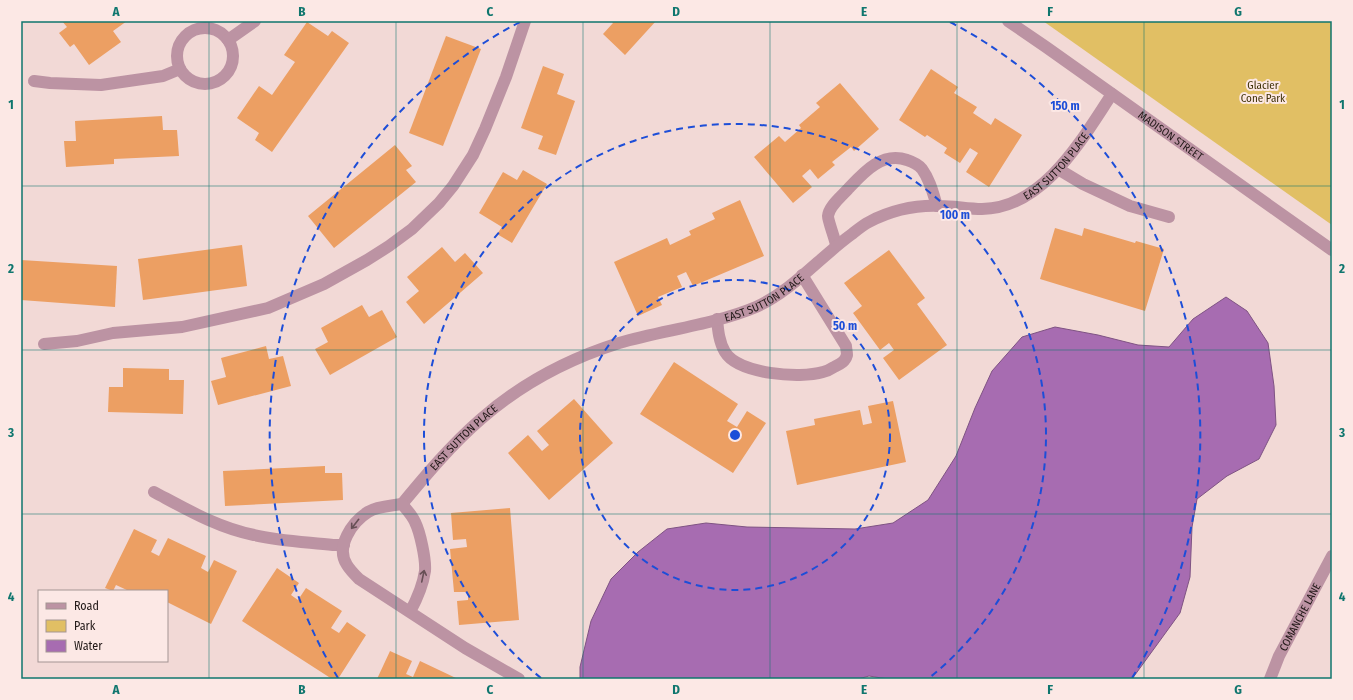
<svg xmlns="http://www.w3.org/2000/svg" width="1353" height="700" viewBox="0 0 1353 700" font-family="'Fira Sans Condensed',sans-serif">
  <style>
    .green { fill: #e1bf64 }
    .water { fill: #a76cb1; stroke: #7f5383 }
    .building { fill: #ec9f63 }
    .lines { fill: none; stroke-linecap: round; stroke-linejoin: round }
    .minor { stroke: #bc93a3; stroke-width: 12 }
    .tertiary { stroke: #bc93a3; stroke-width: 12 }
    .oneway { stroke: #674f56 }
    .grid { fill: none; stroke: #0f766e; stroke-width: 1; stroke-opacity: 0.55 }
    .ring { fill: none; stroke: #1d4ed8; stroke-width: 2; stroke-dasharray: 7 5 }
    .labels { text-anchor: middle; dominant-baseline: central; stroke-width: 4; stroke-linejoin: round; paint-order: stroke }
    .park-label { font-size: 11px; fill: #3f3107; stroke: #fce8e5 }
    .street-label { font-size: 11px; fill: #211817; stroke: #fce8e5 }
    .centre { fill: #1d4ed8; stroke: #fce8e5; stroke-width: 2 }
    .ring-label { font-size: 12px; text-anchor: middle; font-weight: bold; fill: #1d4ed8; stroke: #fce8e5; stroke-width: 4; stroke-linejoin: round; paint-order: stroke }
    .neatline { fill: none; stroke: #0f766e; stroke-width: 1.5 }
    .grid-label { font-size: 13px; text-anchor: middle; font-weight: bold; fill: #0f766e }
  </style>
  <rect width="100%" height="100%" fill="#f2d9d6"/>
  <polygon class="green" points="1043,21 1332,21 1332,225"/>
  <polygon class="water" points="1226,297 1247,311 1268,343 1274,386 1276,425 1259,459 1227,476 1197,499 1192,527 1190,577 1180,613 1132,679 888,679 869,676 858,679 580,679 580,667 591,621 611,579 638,552 667,529 706,523 747,527 855,529 893,523 928,500 956,456 975,408 992,371 1022,337 1055,327 1098,335 1138,345 1169,347 1193,319"/>
  <g class="building">
    <polygon points="62,21 127,21 113,31 121,42 89,65 74,44 70,47 59,33 67,27"/>
    <polygon points="611,21 656,21 625,55 603,34 613,23"/>
    <polygon points="307,22 328,36 332,31 349,43 272,152 255,140 259,133 237,118 259,86 272,95 295,62 284,55"/>
    <polygon points="446,36 481,49 443,146 409,133"/>
    <polygon points="543,66 564,74 557,94 575,101 556,155 538,149 543,136 521,128"/>
    <polygon points="931,69 958,87 954,93 977,107 973,113 991,125 995,118 1022,135 989,187 966,172 978,153 970,148 960,163 944,153 947,148 927,135 925,137 899,120"/>
    <polygon points="840,83 879,129 854,151 851,147 832,162 835,165 818,179 810,169 802,176 812,187 793,203 754,157 779,136 785,142 801,128 799,125 820,107 816,103"/>
    <polygon points="162,116 163,130 177,130 179,156 114,159 114,164 66,167 64,141 76,141 75,121"/>
    <polygon points="395,145 412,166 406,170 416,182 334,248 308,216"/>
    <polygon points="523,170 547,184 512,243 497,234 502,227 479,213 503,172 517,180"/>
    <polygon points="740,200 764,256 693,286 686,272 677,276 682,287 658,297 662,305 638,316 614,262 667,238 670,245 691,235 689,231 715,219 712,213"/>
    <polygon points="1055,228 1082,236 1084,228 1135,243 1136,241 1164,249 1145,311 1040,279"/>
    <polygon points="242,245 247,286 143,300 138,259"/>
    <polygon points="442,247 455,262 465,253 483,273 424,324 406,302 419,291 407,277"/>
    <polygon points="889,250 925,298 917,304 947,345 899,380 883,358 894,350 889,343 880,350 853,313 862,306 844,283"/>
    <polygon points="21,260 117,266 115,307 21,300"/>
    <polygon points="362,305 369,317 382,310 397,337 330,375 315,349 328,342 321,328"/>
    <polygon points="266,346 269,359 283,356 291,386 218,405 211,381 226,377 221,358"/>
    <polygon points="674,362 738,404 727,421 737,427 747,411 766,423 733,473 640,414"/>
    <polygon points="123,368 169,369 169,380 184,380 183,414 108,412 109,387 123,387"/>
    <polygon points="574,399 613,443 549,500 508,453 528,435 542,451 549,445 537,431"/>
    <polygon points="893,401 906,462 797,485 786,431 815,425 814,419 860,410 863,425 872,423 868,406"/>
    <polygon points="325,466 325,473 342,473 343,500 225,506 223,471"/>
    <polygon points="510,508 519,620 459,625 457,601 468,600 468,592 454,592 450,549 467,547 466,539 453,540 451,513"/>
    <polygon points="134,529 157,540 151,552 159,556 168,538 206,556 201,568 208,572 214,560 237,571 211,624 167,602 167,591 129,591 116,585 113,591 105,588"/>
    <polygon points="277,568 299,583 291,595 298,600 306,588 342,611 331,628 339,633 347,622 366,635 338,679 332,679 242,621"/>
    <polygon points="390,651 412,661 406,674 413,677 420,661 458,679 377,679"/>
  </g>
  <g class="lines">
    <g class="minor">
      <circle cx="205" cy="56" r="28"/>
      <polyline points="228,40 255,21"/>
      <polyline points="34,81 50,83 101,85 163,76 180,69"/>
      <polyline points="1058,169 1083,184 1130,206 1169,217"/>
      <path d="M836,245C835,239 828,221 828,216C829,206 842,196 848,189C863,173 882,151 907,160C913,162 918,164 922,169C930,180 933,193 937,206"/>
      <path d="M717,319C718,330 719,342 725,352C738,374 800,379 823,372C827,371 831,369 834,367C840,364 845,362 847,355C847,352 846,348 846,346L802,275"/>
      <polyline points="44,344 77,341 113,333 182,327 268,308 324,284 367,260 389,246 412,229 439,203 453,186 473,155 485,129 506,77 525,21"/>
      <path d="M154,492C186,509 218,528 254,535C280,541 307,542 333,545H344"/>
      <path id="s1" d="M402,504C426,475 451,445 481,419C521,384 568,359 619,343C664,330 713,325 756,307C792,291 820,257 852,234C857,230 863,225 869,222C890,211 916,205 940,206C954,206 968,209 982,209C1044,208 1082,139 1112,94"/>
      <path d="M410,612C417,599 423,585 425,571C426,559 420,532 415,522C412,515 407,510 402,504C391,506 378,506 368,512C352,522 335,547 347,565C350,570 355,575 359,579L465,648L519,679"/>
      <path id="s2" d="M1270,679L1279,656L1332,556"/>
    </g>
    <path class="tertiary" id="s3" d="M1008,21L1046,47L1332,250"/>
  </g>
  <defs><path id="oneway-shaft" d="M-6 0H5M1.5-3L5.5 0L1.5 3" fill="none" stroke-width="1.6" stroke-linecap="round" stroke-linejoin="round"/></defs>
  <g class="oneway">
    <use href="#oneway-shaft" transform="translate(355 524) rotate(128)"/>
    <use href="#oneway-shaft" transform="translate(423 576) rotate(-78)"/>
  </g>
  <path class="grid" d="M209,21V679M396,21V679M583,21V679M770,21V679M957,21V679M1144,21V679M21,186H1332M21,350H1332M21,514H1332"/>
  <g class="ring">
    <circle cx="735" cy="435" r="155"/>
    <path d="M541 678A311 311 0 1 1 929 678"/>
    <path d="M338 678A466 466 0 0 1 520 22M950 22A466 466 0 0 1 1132 678"/>
  </g>
  <g class="labels">
    <g class="park-label">
      <text x="1263" y="85">Glacier<tspan x="1263" dy="13">Cone Park</tspan></text>
    </g>
    <g class="street-label">
      <text stroke="none"><textPath href="#s3" startOffset="199">MADISON STREET</textPath></text>
      <text stroke="none"><textPath href="#s1" startOffset="763">EAST SUTTON PLACE</textPath></text>
      <text stroke="none"><textPath href="#s1" startOffset="428">EAST SUTTON PLACE</textPath></text>
      <text stroke="none"><textPath href="#s1" startOffset="91">EAST SUTTON PLACE</textPath></text>
      <text stroke="none"><textPath href="#s2" startOffset="69">COMANCHE LANE</textPath></text>
    </g>
  </g>
  <circle cx="735" cy="435" r="6" class="centre"/>
  <g class="ring-label">
    <text x="1065" y="110">150 m</text>
    <text x="955" y="219">100 m</text>
    <text x="845" y="330">50 m</text>
  </g>
  <rect width="1353" height="700" fill="none" stroke="#fce8e5" stroke-width="44"/>
  <rect x="38" y="590" width="130" height="72" fill="#fce8e5" stroke="#a49593"/>
  <rect x="46" y="603" width="20" height="6" fill="#bc93a3" stroke="#a49593"/>
  <text x="74" y="610" font-size="12" fill="#211817">Road</text>
  <rect x="46" y="620" width="20" height="12" fill="#e1bf64" stroke="#a49593"/>
  <text x="74" y="630" font-size="12" fill="#211817">Park</text>
  <rect x="46" y="640" width="20" height="12" fill="#a76cb1" stroke="#a49593"/>
  <text x="74" y="650" font-size="12" fill="#211817">Water</text>
  <rect x="22" y="22" width="1309" height="656" class="neatline"/>
  <g class="grid-label">
    <text x="116" y="16">A</text>
    <text x="302" y="16">B</text>
    <text x="490" y="16">C</text>
    <text x="676" y="16">D</text>
    <text x="864" y="16">E</text>
    <text x="1050" y="16">F</text>
    <text x="1238" y="16">G</text>
    <text x="11" y="109">1</text>
    <text x="1342" y="109">1</text>
    <text x="11" y="273">2</text>
    <text x="1342" y="273">2</text>
    <text x="11" y="437">3</text>
    <text x="1342" y="437">3</text>
    <text x="11" y="601">4</text>
    <text x="1342" y="601">4</text>
    <text x="116" y="694">A</text>
    <text x="302" y="694">B</text>
    <text x="490" y="694">C</text>
    <text x="676" y="694">D</text>
    <text x="864" y="694">E</text>
    <text x="1050" y="694">F</text>
    <text x="1238" y="694">G</text>
  </g>
</svg>
